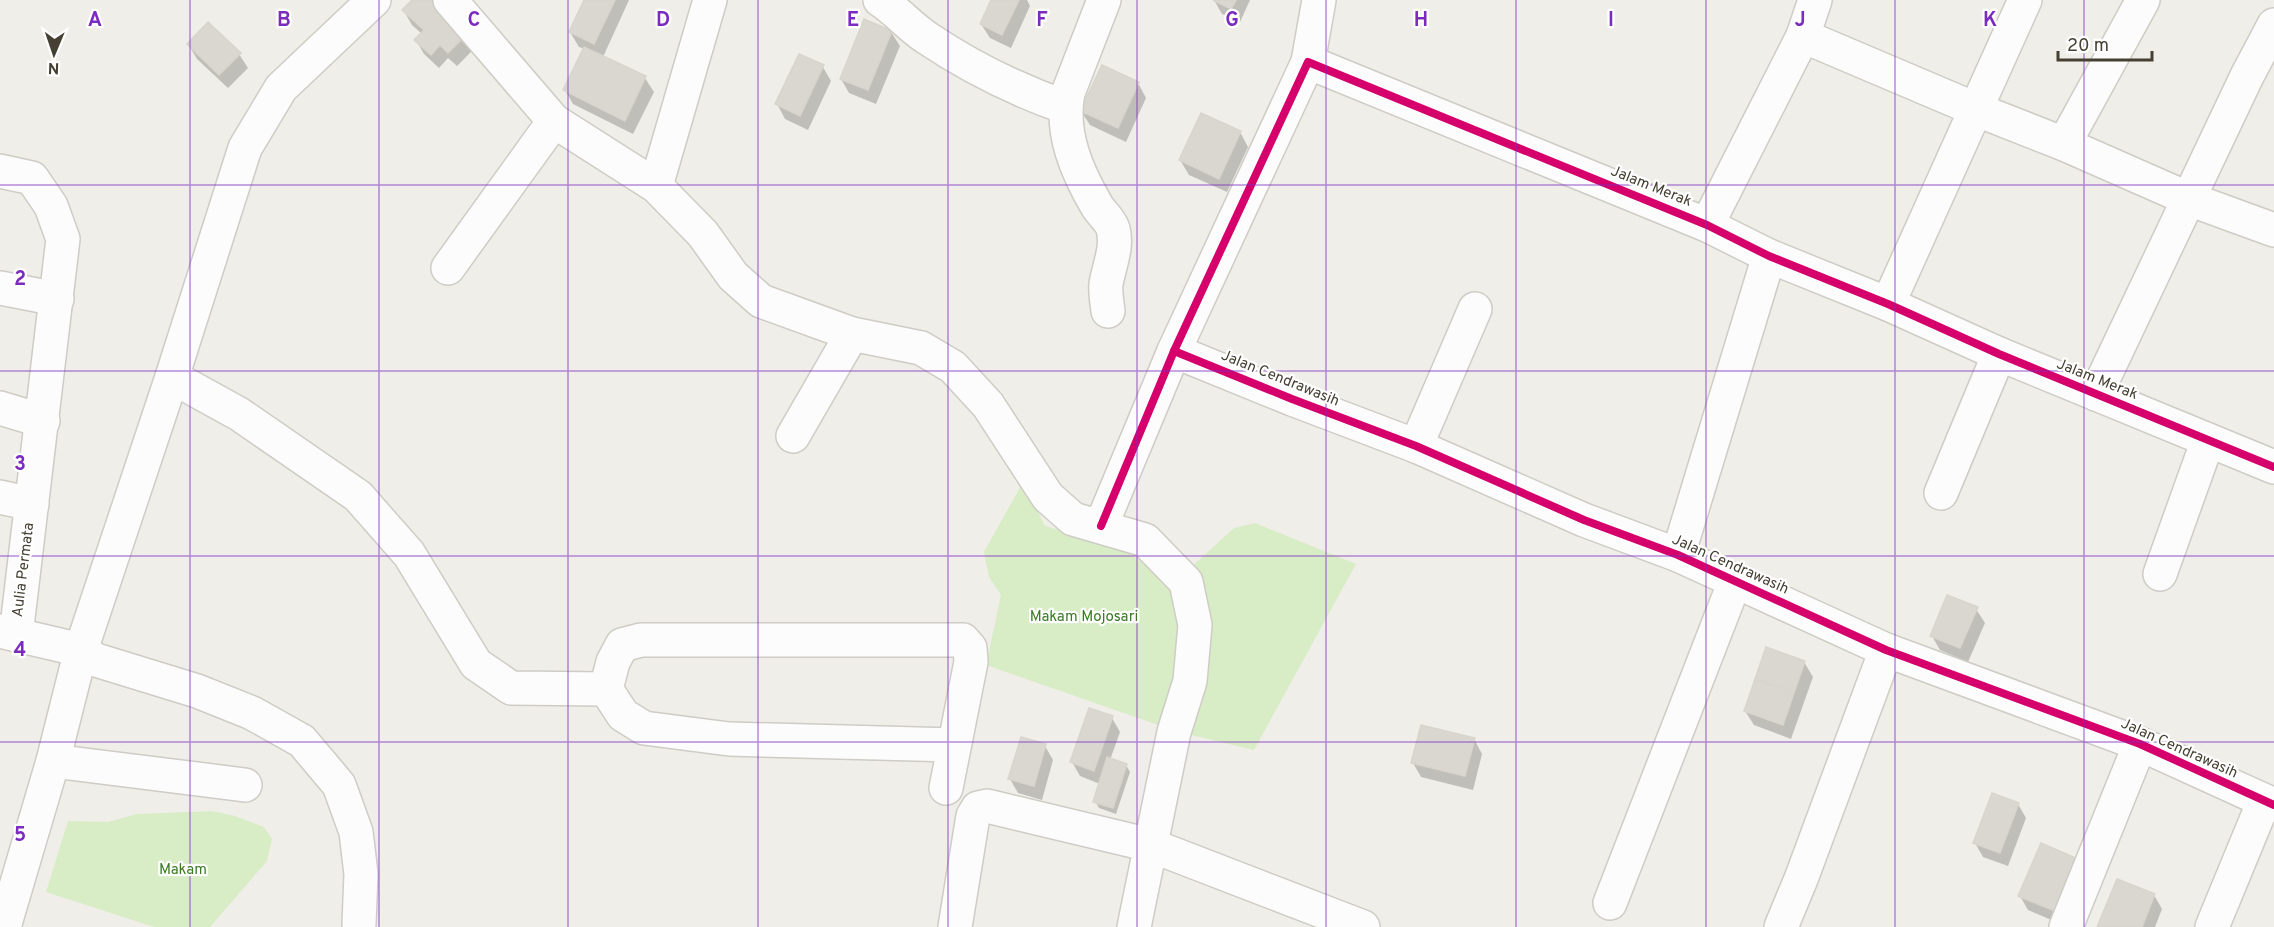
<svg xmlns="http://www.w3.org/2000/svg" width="2274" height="927" viewBox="0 0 2274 927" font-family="Overpass,sans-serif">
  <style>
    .green { fill: #d8ecc6 }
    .shadow { fill: #0003 }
    .building { fill: #d9d7d0; stroke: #d8d5cd; stroke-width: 1.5 }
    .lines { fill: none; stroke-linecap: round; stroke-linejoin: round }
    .street-casing { stroke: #ceccc5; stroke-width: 36 }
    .street { stroke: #fdfcfc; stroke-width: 33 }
    .cycleway-casing { stroke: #fff; stroke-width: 11 }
    .cycleway { stroke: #d6006c; stroke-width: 8 }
    .grid { fill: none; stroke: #7b2cbf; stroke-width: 1.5; stroke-opacity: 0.55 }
    .labels { text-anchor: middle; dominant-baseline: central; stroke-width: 4.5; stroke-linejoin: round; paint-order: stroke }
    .street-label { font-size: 15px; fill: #454033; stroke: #fff }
    .park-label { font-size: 15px; fill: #3a7a24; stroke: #fff }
    .grid-label { font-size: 20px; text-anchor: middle; font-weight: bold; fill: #7b2cbf; stroke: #fff; stroke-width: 4.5; stroke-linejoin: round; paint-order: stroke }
  </style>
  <rect width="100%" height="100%" fill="#f0eee8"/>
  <g class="green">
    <polygon points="1023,482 1045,526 1117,545 1152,569 1179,601 1185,629 1164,727 986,665 1001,595 989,577 984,552"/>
    <polygon points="1255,523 1356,564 1254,750 1183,733 1188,570 1234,528"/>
    <polygon points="212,811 235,816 264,827 272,839 267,861 210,927 154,927 46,892 68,821 108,822 137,814"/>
  </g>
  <g class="shadow">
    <polygon points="414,0 431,0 475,48 457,66 448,58 439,68 424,54 416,40 422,34 412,25 404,11"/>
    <polygon points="585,0 629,0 603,57 645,78 654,92 633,134 573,104 565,90 585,49 579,47 570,32"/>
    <polygon points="993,0 1027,0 1030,6 1011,48 990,38 981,24"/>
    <polygon points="1214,0 1250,0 1240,22 1222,14"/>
    <polygon points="891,32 900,46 876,104 849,93 841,79"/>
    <polygon points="188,44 239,54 248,68 228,88 197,59"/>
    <polygon points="823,67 831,81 808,130 785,119 777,104"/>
    <polygon points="1138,83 1146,98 1126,142 1090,125 1081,111"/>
    <polygon points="1240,132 1248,147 1227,192 1189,175 1180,160"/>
    <polygon points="1976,609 1985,623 1968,662 1940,650 1932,636"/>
    <polygon points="1804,662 1813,677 1791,739 1754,725 1745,711"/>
    <polygon points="1112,718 1120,732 1110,760 1126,765 1130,772 1116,814 1099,808 1095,801 1100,784 1080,776 1072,762"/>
    <polygon points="1474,739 1482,754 1473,790 1421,777 1413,763"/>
    <polygon points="1045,746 1053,760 1042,800 1018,793 1010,779"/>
    <polygon points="2018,804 2026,818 2008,866 1983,857 1975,843"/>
    <polygon points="2042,845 2068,927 2028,910 2020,896"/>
    <polygon points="2154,895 2162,909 2155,927 2099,927"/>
  </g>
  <g class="building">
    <polygon points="412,0 433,0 468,33 448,53 440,45 431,55 414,40 424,30 402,10"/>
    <polygon points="584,0 615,0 594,44 569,32"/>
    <polygon points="991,0 1019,0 1002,35 980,24"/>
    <polygon points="1213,0 1236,0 1231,9"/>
    <polygon points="864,19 892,31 868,90 840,79"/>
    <polygon points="208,22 241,53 219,75 187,44"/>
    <polygon points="584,47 646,76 625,121 563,90"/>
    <polygon points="799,54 824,65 800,116 775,104"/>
    <polygon points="1102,65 1139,82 1118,128 1080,111"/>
    <polygon points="1201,113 1241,131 1219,179 1179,160"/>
    <polygon points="1947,595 1978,607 1960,648 1930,636"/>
    <polygon points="1766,647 1805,661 1794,693 1755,679"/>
    <polygon points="1755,679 1794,693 1783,725 1744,711"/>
    <polygon points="1089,708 1113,716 1094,771 1070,762"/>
    <polygon points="1421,725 1475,738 1465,776 1411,763"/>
    <polygon points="1021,737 1046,744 1034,786 1008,779"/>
    <polygon points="1107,757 1127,764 1113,808 1093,802"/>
    <polygon points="1992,793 2019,803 2000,853 1973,843"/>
    <polygon points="2041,843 2082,861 2060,913 2018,896"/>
    <polygon points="2117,879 2155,894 2142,927 2097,927"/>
  </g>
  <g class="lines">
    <defs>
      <g id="street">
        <polyline points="450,0 554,121 656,186"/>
        <polyline points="710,0 656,186 703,234 733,276 761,301 852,334 793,436"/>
        <path d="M880,0C897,11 910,27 927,38C970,67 1017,90 1065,107"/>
        <path d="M1104,0L1068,93C1060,133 1077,172 1097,206C1102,214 1111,221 1113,229C1118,247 1109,266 1106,284C1105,292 1107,302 1108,311"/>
        <polyline points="1803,36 1815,0"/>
        <polyline points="1308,62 1319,0"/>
        <polyline points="2064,144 2143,0"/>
        <polyline points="0,171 32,178 51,206 63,239 16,635"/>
        <polyline points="1707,225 1803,36 1975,109 2064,144 2189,199 2274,230"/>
        <polyline points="448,268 554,121"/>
        <polyline points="0,288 57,299"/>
        <polyline points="1888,304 2025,0"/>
        <polyline points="852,334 921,348 953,367 988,405 1048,497 1073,519 1145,540 1186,582 1195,625 1190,681 1174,732 1134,927"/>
        <polyline points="1174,351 1292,399 1416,446 1584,520 1678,555 1886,650 2140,744 2274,805"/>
        <polyline points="172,377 239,414 358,496 409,554 476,664 511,688 606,689 623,715 644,728 729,739 954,745"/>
        <polyline points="2096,394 2247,76 2274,25"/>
        <polyline points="0,408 43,421"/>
        <polyline points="1416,446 1475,309"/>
        <polyline points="1941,493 1999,354"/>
        <polyline points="0,497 32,504"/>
        <polyline points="1101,526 1174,351 1308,62 1707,225 1769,256 1888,304 1999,354 2274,467"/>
        <polyline points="1678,555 1769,256"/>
        <polyline points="2160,574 2208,440"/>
        <polyline points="0,631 81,650 96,660 197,691 252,713 302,741 339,785 356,832 361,874 359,924"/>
        <polyline points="606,689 613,662 622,645 641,640 963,640 970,648 971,662 946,788"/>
        <polyline points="53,761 245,785"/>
        <polyline points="1610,903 1735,581"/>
        <polyline points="4,927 53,761 81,650 172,377 245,148 281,88 374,0"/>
        <polyline points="955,927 973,816 978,808 987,806 1150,845 1363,927"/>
        <polyline points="1781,927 1801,879 1886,650"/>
        <polyline points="2066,927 2140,744"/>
        <polyline points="2212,927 2264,801"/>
      </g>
    </defs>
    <use href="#street" class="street-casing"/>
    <use href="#street" class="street"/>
    <defs>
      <g id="cycleway">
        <polyline points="1174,351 1292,399 1416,446 1584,520 1678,555 1886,650 2140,744 2274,805"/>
        <polyline points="1101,526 1174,351 1308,62 1707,225 1769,256 1888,304 1999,354 2274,467"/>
      </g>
    </defs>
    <use href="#cycleway" class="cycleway-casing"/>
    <use href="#cycleway" class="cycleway"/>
  </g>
  <path class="grid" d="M190,0V927M379,0V927M568,0V927M758,0V927M948,0V927M1137,0V927M1326,0V927M1516,0V927M1706,0V927M1895,0V927M2084,0V927M0,185H2274M0,371H2274M0,556H2274M0,742H2274"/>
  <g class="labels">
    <g class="street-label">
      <text transform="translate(1651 187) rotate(22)">Jalam Merak</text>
      <text transform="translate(1280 379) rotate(22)">Jalan Cendrawasih</text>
      <text transform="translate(2097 380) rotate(22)">Jalam Merak</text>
      <text transform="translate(1730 565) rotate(24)">Jalan Cendrawasih</text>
      <text transform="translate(24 570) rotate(-83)">Aulia Permata</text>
      <text transform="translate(2179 749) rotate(24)">Jalan Cendrawasih</text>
    </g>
    <g class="park-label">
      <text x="1084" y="617">Makam Mojosari</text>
      <text x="183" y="870">Makam</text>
    </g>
  </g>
  <g class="grid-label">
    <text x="95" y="26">A</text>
    <text x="284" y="26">B</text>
    <text x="474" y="26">C</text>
    <text x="663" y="26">D</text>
    <text x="853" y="26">E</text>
    <text x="1042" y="26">F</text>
    <text x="1232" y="26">G</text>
    <text x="1421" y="26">H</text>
    <text x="1611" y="26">I</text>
    <text x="1800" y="26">J</text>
    <text x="1990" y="26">K</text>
    <text x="20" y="285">2</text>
    <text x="20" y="470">3</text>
    <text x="20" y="656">4</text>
    <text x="20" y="841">5</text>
  </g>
  <g transform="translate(54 54) rotate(182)" stroke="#ffffff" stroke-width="4.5" paint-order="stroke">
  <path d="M0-4.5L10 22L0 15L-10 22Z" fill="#454033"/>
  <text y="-9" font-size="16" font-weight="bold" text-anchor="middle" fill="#454033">N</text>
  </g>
  <path d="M2058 51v9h94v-9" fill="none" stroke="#454033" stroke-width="3"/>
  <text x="2067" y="51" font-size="18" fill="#454033" stroke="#ffffff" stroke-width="4.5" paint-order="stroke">20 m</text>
</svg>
